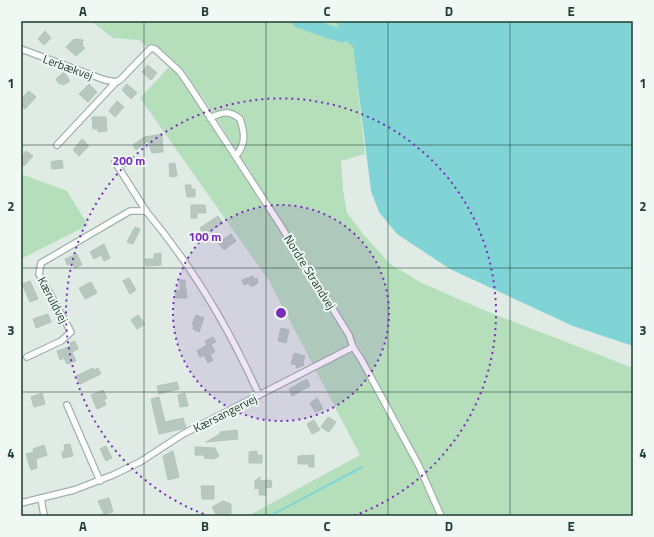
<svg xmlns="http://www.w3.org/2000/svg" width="654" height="537" viewBox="0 0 654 537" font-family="'Titillium Web',sans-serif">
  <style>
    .green { fill: #b5dfbb }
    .water { fill: #81d4d6 }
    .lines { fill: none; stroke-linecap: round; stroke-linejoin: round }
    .stream { stroke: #81d4d6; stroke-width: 2 }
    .river { stroke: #81d4d6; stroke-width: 13 }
    .building { fill: #b7c9bf; stroke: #b1c5ba }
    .minor-casing { stroke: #a1b3aa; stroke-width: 8 }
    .minor { stroke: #fff; stroke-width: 5.5 }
    .grid { fill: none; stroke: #1e3d30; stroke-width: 1; stroke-opacity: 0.55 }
    .ring { fill: none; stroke: #7b2cbf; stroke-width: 2; stroke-dasharray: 2 4 }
    .labels { text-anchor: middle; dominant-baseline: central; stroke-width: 4; stroke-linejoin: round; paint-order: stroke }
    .street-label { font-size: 12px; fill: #1e3d30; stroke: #eff8f2 }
    .centre { fill: #7b2cbf; stroke: #eff8f2; stroke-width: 2 }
    .ring-label { font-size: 12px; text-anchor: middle; font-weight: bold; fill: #7b2cbf; stroke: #eff8f2; stroke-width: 4; stroke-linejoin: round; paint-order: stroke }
    .neatline { fill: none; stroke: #1e3d30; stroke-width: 1.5 }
    .grid-label { font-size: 13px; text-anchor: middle; font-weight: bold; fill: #1e3d30 }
  </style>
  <rect width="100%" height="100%" fill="#dfebe4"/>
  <g class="green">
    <path d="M91,21H336L342,36L353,46L365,154L341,161L343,190L347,213L364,235L390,264L422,283L486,311L633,368V516H445C409,439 370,362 324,290C304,257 281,226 261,193C242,161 184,55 152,44L147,47L139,40L113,38Z"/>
    <polygon points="170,66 178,73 322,294 349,341 348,346 352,354 357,356 416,466 439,516 248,516 360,455 269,281 140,98"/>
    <polygon points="21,174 67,191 88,225 21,259"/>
  </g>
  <polygon class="water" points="336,21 633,21 633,346 573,326 450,269 397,234 379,212 371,191 353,47 342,36"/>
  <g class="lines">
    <g class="stream">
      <polyline points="255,515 256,516"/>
      <polyline points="270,516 362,467"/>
    </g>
    <polyline class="river" points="298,21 342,36"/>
  </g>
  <g class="building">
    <polygon points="45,31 51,38 44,45 38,39"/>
    <polygon points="74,39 83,40 82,45 85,48 76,56 66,47"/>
    <polygon points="148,65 157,73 151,80 142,72"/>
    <polygon points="64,72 70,81 63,85 61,83 59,84 56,79"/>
    <polygon points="89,84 97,92 88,102 79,94"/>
    <polygon points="127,84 137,93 131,99 122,90"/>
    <polygon points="29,91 36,97 25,109 21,105 21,99"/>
    <polygon points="117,101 124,107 115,117 109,111"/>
    <polygon points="92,117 106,117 107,131 98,132 98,129 93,129"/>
    <polygon points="162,134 163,152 152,153 148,141 136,150 133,145 144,137"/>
    <polygon points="82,139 89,146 79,156 73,150"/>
    <polygon points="26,151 33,156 24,166 21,163 21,157"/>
    <polygon points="62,160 63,168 52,169 51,162"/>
    <polygon points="175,163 177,176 170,177 169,164"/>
    <polygon points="185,185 191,185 191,189 195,189 195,197 187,197"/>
    <polygon points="191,205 205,205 206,213 197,213 197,218 191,218"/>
    <polygon points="218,216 223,223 204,235 200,228"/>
    <polygon points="135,227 140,229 133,244 127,242"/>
    <polygon points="231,234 236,241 224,250 218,243"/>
    <polygon points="104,244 110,258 104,261 101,255 94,259 90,252"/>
    <polygon points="161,253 161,265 146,266 145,259 154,259 154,254"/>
    <polygon points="77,254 82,265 75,268 72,263 67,265 65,259"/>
    <polygon points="253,276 254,279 257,278 258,283 253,286 250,286 249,283 244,285 242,280"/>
    <polygon points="129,278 136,290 130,294 123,281"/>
    <polygon points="180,280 185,280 187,298 176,298 176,291 180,291"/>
    <polygon points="30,281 38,299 30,302 22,284"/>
    <polygon points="91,282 97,293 85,299 79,288"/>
    <polygon points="48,314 51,322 36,328 33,319"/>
    <polygon points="138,315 145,324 137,329 131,320"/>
    <polygon points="196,315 204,318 199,332 193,329 194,325 192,324"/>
    <polygon points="281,328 289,330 286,343 278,341"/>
    <polygon points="213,337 216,342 211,344 215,352 210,354 213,360 208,363 204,355 200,357 197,351 207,345 205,341"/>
    <polygon points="75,341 78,349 72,352 76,361 67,364 64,358 60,360 57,351 71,346 70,343"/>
    <polygon points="294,353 305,356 303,362 304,365 296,368 297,365 291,364"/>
    <polygon points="93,368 94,370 98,368 101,374 80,384 76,376"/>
    <polygon points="307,379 310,386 292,396 289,389"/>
    <polygon points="177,382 179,389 159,394 157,386"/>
    <polygon points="103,390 107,398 104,400 106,405 97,409 91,395"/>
    <polygon points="42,393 45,404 34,407 31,397"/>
    <polygon points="185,393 188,406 180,407 178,395"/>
    <polygon points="159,397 165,422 183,418 186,428 159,434 151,399"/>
    <polygon points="317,398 323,409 315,412 310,403"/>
    <polygon points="328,417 336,422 329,432 321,427"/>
    <polygon points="314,420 320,430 312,434 307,424"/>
    <polygon points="237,430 238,439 206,442 220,434 220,432"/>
    <polygon points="70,444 73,456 63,458 62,452 65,451 64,445"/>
    <polygon points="44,445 47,455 36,459 37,468 31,470 26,454 34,452 33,449"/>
    <polygon points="106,446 112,458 106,461 100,449"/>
    <polygon points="195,447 215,448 219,456 214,459 204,458 204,455 195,455"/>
    <polygon points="173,451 179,477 168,480 163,456"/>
    <polygon points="257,451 257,455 262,455 262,463 249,463 249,452"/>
    <polygon points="314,455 314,467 309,467 309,464 298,464 298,456"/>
    <polygon points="260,477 260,481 271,480 272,487 265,488 266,495 259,495 259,488 255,489 255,481"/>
    <polygon points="201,486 214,486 214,499 202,499"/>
    <polygon points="109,498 113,512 104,514 98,501"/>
    <polygon points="223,501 231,504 231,514 217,516 212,507"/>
  </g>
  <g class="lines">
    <defs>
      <g id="minor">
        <polyline points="21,49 105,80 116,82 120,80 151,48 155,49 179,71 187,82 279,223 349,335 353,347 361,359 419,466 441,516"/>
        <path d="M210,118C222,112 229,110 240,119C245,134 246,143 236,156"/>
        <polyline points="57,145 116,82"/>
        <polyline points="115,162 146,211"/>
        <path d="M27,357L61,341L71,332L39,274L41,263L130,211H146C192,266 230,330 259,395"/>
        <polyline points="67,405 100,481"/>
        <polyline points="41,498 44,516"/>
        <polyline points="21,503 74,490 113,475 140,462 183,434 353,347"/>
      </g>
    </defs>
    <use href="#minor" class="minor-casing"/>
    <use href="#minor" class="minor"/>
  </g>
  <path class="grid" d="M144,21V516M266,21V516M388,21V516M510,21V516M21,145H633M21,268H633M21,392H633"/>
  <circle cx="281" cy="313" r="108" fill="#7b2cbf" fill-opacity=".12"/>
  <g class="ring">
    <circle cx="281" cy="313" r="108"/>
    <path d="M209 516A215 215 0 1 1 353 516"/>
  </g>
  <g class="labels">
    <g class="street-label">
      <text transform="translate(68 67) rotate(20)">Lerbækvej</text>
      <text transform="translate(310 272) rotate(58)">Nordre Strandvej</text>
      <text transform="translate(53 300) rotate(62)">Kæruldvej</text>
      <text transform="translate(225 413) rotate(-27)">Kærsangervej</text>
    </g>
  </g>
  <circle cx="281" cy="313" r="6" class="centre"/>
  <g class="ring-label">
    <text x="129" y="165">200 m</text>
    <text x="205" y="241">100 m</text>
  </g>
  <rect width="654" height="537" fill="none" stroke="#eff8f2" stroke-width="44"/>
  <rect x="22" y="22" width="610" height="493" class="neatline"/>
  <g class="grid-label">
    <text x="83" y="16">A</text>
    <text x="205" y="16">B</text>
    <text x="327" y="16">C</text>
    <text x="449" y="16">D</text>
    <text x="571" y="16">E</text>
    <text x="11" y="88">1</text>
    <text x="643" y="88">1</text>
    <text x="11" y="211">2</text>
    <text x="643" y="211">2</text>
    <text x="11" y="335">3</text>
    <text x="643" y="335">3</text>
    <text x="11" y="458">4</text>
    <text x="643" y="458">4</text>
    <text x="83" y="531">A</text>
    <text x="205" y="531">B</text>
    <text x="327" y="531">C</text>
    <text x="449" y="531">D</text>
    <text x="571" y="531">E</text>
  </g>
</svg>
